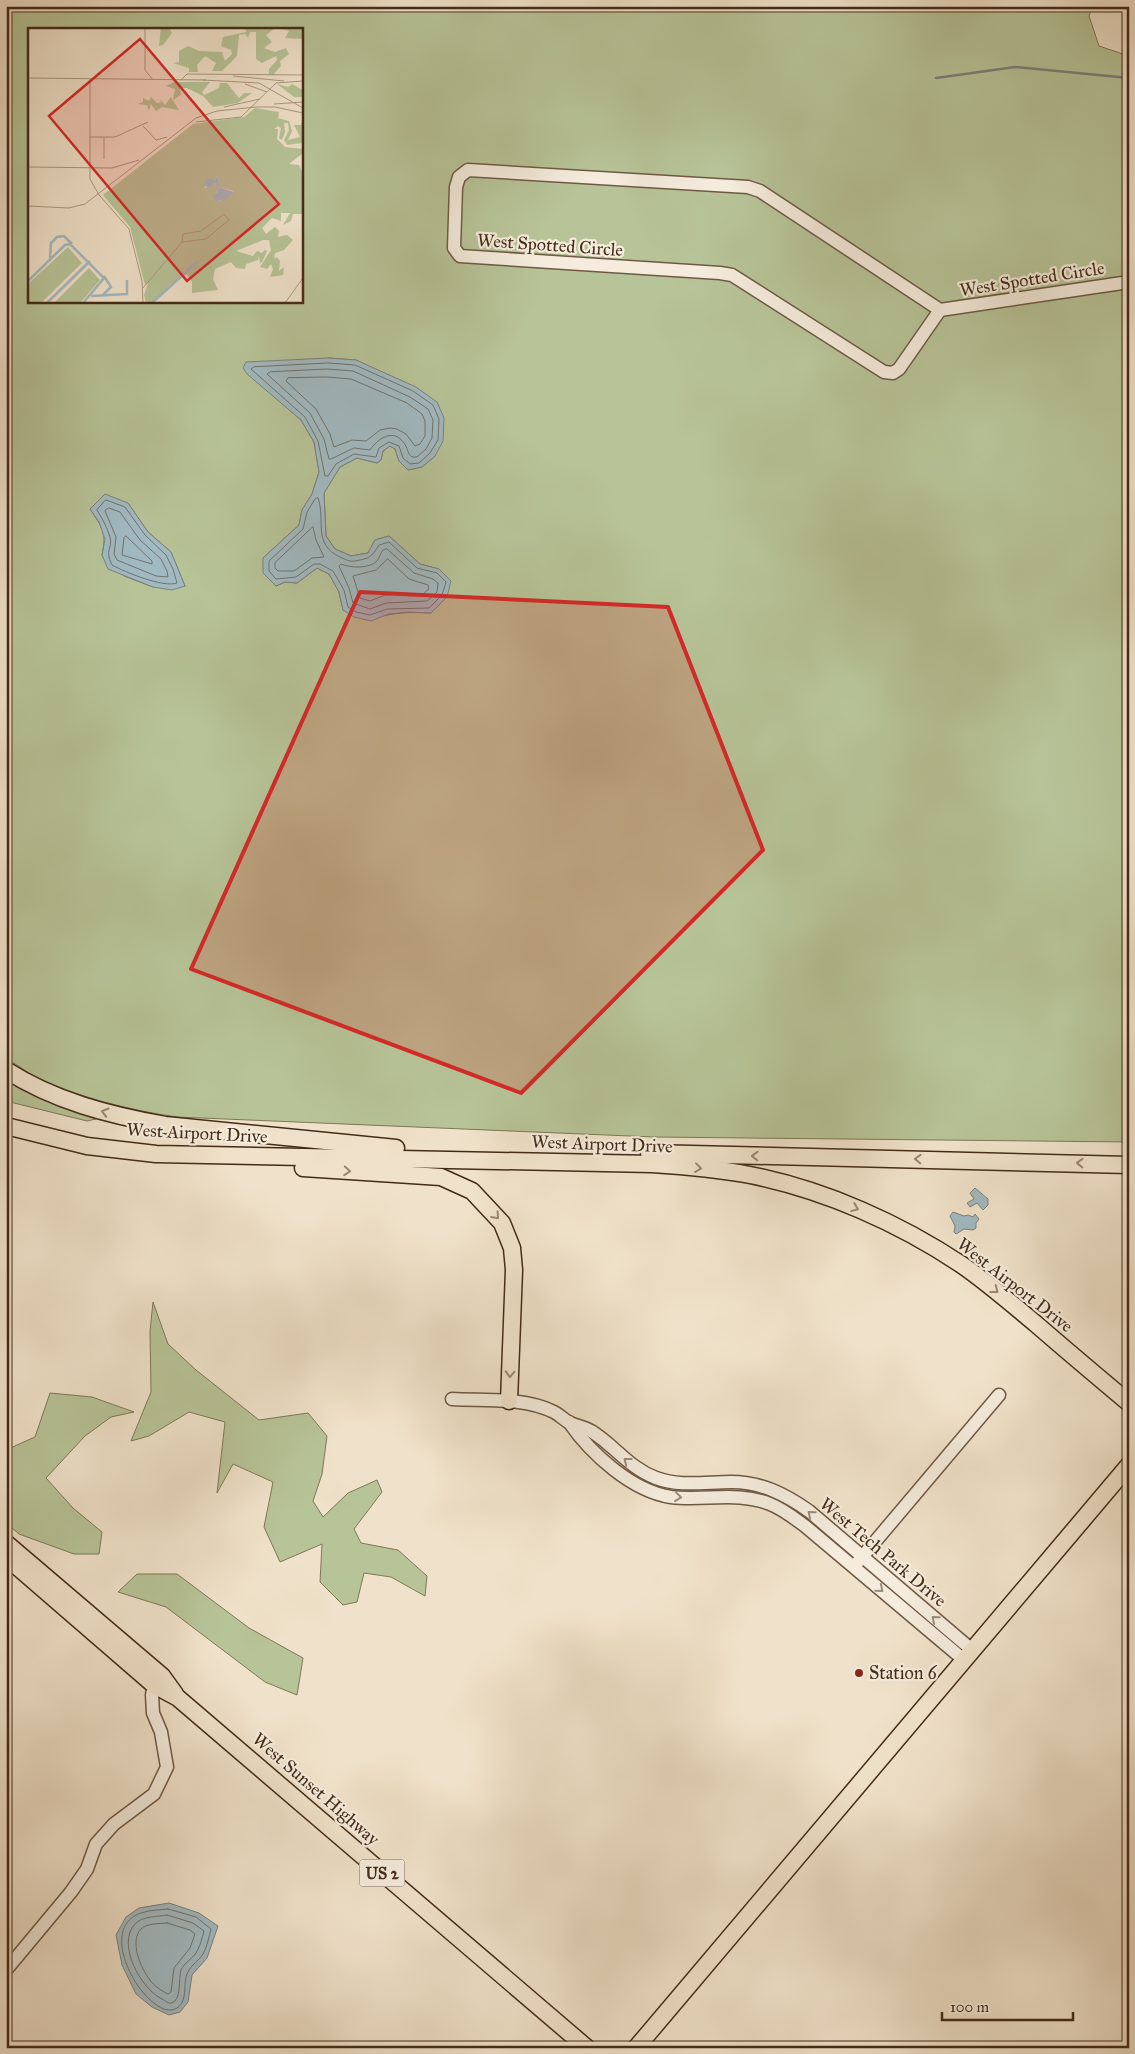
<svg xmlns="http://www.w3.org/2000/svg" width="1135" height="2054" viewBox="0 0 1135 2054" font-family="'IM FELL Great Primer',serif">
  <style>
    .green { fill: #b7c498; stroke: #7e7858; fill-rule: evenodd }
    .water { fill: #a1bac2; stroke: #7c817e }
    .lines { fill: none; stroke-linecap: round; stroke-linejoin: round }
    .shore { stroke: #72726c; stroke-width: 1 }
    .stream { stroke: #7c817e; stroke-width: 2.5 }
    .minor-casing { stroke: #6f5944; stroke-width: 15 }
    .major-casing { stroke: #442b17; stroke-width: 19 }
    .minor { stroke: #f5ecdd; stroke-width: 12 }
    .major { stroke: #f0e2ca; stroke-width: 16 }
    .oneway { stroke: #9a8670 }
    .oneway2 { stroke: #9c8c7a }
    .marked { fill: #d62828; fill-opacity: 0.2; stroke: #d62828; stroke-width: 4; stroke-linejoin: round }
    .poi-dot { fill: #8f2418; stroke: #f5ecdd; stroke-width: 2 }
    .labels { text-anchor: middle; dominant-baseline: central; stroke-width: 4.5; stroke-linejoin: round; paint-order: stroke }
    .shield { fill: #f5ecdd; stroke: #796552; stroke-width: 1 }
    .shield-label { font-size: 16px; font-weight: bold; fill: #442b17 }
    .street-label { font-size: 18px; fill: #442b17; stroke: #f5ecdd }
    .poi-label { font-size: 18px; fill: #442b17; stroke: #f5ecdd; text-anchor: start }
    .inset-river { fill: none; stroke: #a1bac2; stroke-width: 2.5 }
    .inset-road { fill: none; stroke: #ab9982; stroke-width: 1 }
    .view { fill: #d62828; fill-opacity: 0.15; stroke: #d62828; stroke-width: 2.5 }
    .inset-edge { fill: none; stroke: #442b17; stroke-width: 2.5 }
  </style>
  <rect width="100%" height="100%" fill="#f0e2ca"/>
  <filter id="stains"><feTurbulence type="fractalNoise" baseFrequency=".004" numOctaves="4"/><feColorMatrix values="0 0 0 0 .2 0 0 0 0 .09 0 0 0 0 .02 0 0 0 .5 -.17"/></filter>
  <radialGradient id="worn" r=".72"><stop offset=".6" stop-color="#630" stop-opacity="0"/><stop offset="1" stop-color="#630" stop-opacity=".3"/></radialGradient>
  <g class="green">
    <path d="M6,6H1093L1089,16L1099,46L1129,56V1142L654,1137L177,1117C129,1110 80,1098 36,1077C26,1072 16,1064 6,1058ZM29,29H301V301H29ZM328,358L356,360L385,374L435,456L422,467L408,470L399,461L395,449L390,446L383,451L381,460L377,463L357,458L340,467L324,493L326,536L335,549L351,556L368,553L375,540L389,536L420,564L439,569L431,613C409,612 391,612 371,620L343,610L339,592L329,574L317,568L297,583L285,582L276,586L263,558L299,525L302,510L312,494L319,472L314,442L301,420L261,385ZM128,503L148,532L171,552L185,586L153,587L124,576L102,555C107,532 102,527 90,509Z"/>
    <polygon points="6,1079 36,1096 96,1119 87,1121 6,1101"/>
    <polygon points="153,1302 168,1344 196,1370 259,1420 308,1413 327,1436 322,1474 313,1501 323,1517 348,1493 377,1480 382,1492 354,1529 361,1543 398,1550 427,1576 425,1596 391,1577 364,1573 357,1602 343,1605 320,1582 322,1544 280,1562 264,1527 273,1482 233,1464 217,1493 225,1422 189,1412 149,1436 131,1441 151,1392 150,1331"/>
    <polygon points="50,1393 92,1397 134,1412 111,1417 85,1436 46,1478 73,1508 102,1532 99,1554 74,1554 19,1534 6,1523 6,1450 35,1437"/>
    <polygon points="137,1574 177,1574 249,1628 303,1658 297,1695 265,1682 166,1607 118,1592"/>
  </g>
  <g class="water">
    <polygon points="328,358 356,360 416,387 437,402 444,418 443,441 435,456 422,467 408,470 399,461 395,449 390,446 383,451 381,460 377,463 357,458 340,467 324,493 326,536 335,549 351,556 368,553 375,540 389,536 420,564 439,569 451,581 447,597 431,613 409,612 388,614 371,621 354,617 343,610 339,592 329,574 317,568 297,583 285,582 276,586 263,573 263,558 299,525 302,510 312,494 319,472 314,442 301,420 247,374 243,368 246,362"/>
    <polygon points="105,494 128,503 148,532 171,552 185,586 172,590 153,587 108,569 102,555 105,539 99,522 90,509"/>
    <polygon points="975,1188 988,1199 988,1205 983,1210 977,1203 970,1207 967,1203 974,1199 970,1193"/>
    <polygon points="953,1212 964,1216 968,1215 973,1217 975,1214 979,1219 976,1223 976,1228 973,1230 964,1229 956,1234 954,1232 955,1226 950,1216"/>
    <polygon points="169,1903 199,1913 218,1926 207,1958 192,1975 188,2002 180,2012 169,2015 152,2007 136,1994 122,1965 116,1935 126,1917 139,1908"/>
  </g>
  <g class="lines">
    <g class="shore">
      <polygon points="328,363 355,365 413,391 433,405 439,419 438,440 430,453 419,463 410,464 403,458 399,446 389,442 379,448 376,457 354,454 336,464 328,476 325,476 318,441 305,417 251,369 254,367"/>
      <path d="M327,369L353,371L410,397L428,409L433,420L432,438L426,449L417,457H412C407,453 408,448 404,443C394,428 378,438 370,450L354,448L331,459H329L324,439L310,413L267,374L270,372Z"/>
      <polygon points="327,377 351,379 407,403 422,414 425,421 425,436 420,444 415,446 406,434 397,429 390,428 380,430 366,441 352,440 334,447 330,434 316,409 286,381 288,378"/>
      <path d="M318,498C326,520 312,544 340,557C345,559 349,562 355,561C370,558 371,558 379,545L389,542L417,568L437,573L446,582L442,595L429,608L387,609L370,615L356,612L348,607L344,590L333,571L320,564H314L296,577L276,579L269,571V561L303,529L307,512L315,499Z"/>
      <path d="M106,500L125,507L145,535L166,555L173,569L177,583C163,588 125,572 112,565C104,549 113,549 110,537C107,527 102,518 97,510Z"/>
      <polygon points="109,508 120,512 140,540 161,559 167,571 168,577 156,576 117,560 114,554 116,537 105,511"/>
      <polygon points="313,527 316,540 324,557 312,558 294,571 278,571 275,568 275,563"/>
      <polygon points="126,536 152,561 152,564 122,555 124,538"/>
      <path d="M387,549L414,573L433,579L438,583L437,592L427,601L386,603L370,609L353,603L349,588L339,566L341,564C350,568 369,569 377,561C379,558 381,553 383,550Z"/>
      <polygon points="388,559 409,579 428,585 429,589 423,594 385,595 370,601 360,598 353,576 376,570"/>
      <path d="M168,1909L196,1917L211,1929C209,1937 207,1947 203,1954C199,1961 191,1965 188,1972C182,1982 189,2000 177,2008C151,2025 91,1930 141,1913C149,1910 160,1910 168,1909Z"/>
      <path d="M167,1915L193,1923L204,1931C202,1938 200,1947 196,1953C192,1959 184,1963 181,1970C178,1979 182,1999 172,2003C169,2004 165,2001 162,1999C141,1989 116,1944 135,1924C142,1916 157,1917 167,1915Z"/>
      <path d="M167,1923L190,1930L195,1934L190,1948L174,1968L171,1992L168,1994C162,1991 154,1986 150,1980C141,1969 129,1941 141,1929C147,1923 159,1924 167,1923Z"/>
    </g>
    <polyline class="stream" points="936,78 1015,67 1129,78"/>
    <defs>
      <g id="minor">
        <polyline points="940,310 899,369 893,373 884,372 732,275 720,273 460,256 454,248 456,187 459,177 468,170 748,187 760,191 940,310 1129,282"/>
        <path d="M452,1399C485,1401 524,1397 554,1412C560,1415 564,1420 570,1423C577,1426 585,1427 591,1431C614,1445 629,1468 656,1478C680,1487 706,1482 731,1482C761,1482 785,1494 809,1511L972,1650"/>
        <path d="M569,1422C591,1454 632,1491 671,1497C704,1501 738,1491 770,1504C783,1509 794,1518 805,1526L964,1660"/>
        <polyline points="857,1563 999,1395"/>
        <polyline points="6,1970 71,1892 87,1869 96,1844 114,1824 154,1794 167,1767 161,1732 153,1713 152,1695 154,1685 160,1679"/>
      </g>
      <g id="major">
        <path d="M6,1070C54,1101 109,1115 165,1125L396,1148"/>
        <path d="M6,1126L87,1146L156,1154L652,1164C685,1166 718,1169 750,1175C825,1190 899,1223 962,1265C988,1283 1012,1304 1036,1324C1067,1351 1098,1377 1129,1403"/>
        <polyline points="649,1153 1129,1165"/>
        <polyline points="303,1168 441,1177 472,1191 502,1223 512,1248 514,1270 509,1401"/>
        <polyline points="6,1543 162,1676 175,1694"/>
        <polyline points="6,1557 154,1685 178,1698 587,2048"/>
        <polyline points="636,2048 1129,1465"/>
      </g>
    </defs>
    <use href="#minor" class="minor-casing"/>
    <use href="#major" class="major-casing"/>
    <use href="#minor" class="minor"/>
    <use href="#major" class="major"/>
  </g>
  <defs><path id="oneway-chevron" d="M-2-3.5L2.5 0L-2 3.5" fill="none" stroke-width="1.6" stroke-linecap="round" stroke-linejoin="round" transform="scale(1.25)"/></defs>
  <g class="oneway">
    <use href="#oneway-chevron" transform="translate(105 1112) rotate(-164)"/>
    <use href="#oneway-chevron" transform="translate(755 1156) rotate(-178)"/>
    <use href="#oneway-chevron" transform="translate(918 1159) rotate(-178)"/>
    <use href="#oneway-chevron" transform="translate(1080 1163) rotate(-178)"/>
    <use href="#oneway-chevron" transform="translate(698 1168) rotate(7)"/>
    <use href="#oneway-chevron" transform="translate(347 1171) rotate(4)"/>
    <use href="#oneway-chevron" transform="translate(855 1208) rotate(22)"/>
    <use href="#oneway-chevron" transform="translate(496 1216) rotate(48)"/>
    <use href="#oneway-chevron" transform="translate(995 1290) rotate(38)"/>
    <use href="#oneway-chevron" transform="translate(510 1374) rotate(92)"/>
  </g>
  <g class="oneway2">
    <use href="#oneway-chevron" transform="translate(627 1461) rotate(-142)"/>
    <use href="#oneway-chevron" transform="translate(678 1497) rotate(6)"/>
    <use href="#oneway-chevron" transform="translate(811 1514) rotate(-140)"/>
    <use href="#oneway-chevron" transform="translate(880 1589) rotate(40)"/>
    <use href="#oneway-chevron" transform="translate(935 1619) rotate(-140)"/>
  </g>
  <path class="marked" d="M360,592L668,607L763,850L521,1093L191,969Z"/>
  <circle class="poi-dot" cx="859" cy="1673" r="5"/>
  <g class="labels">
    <rect class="shield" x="359.5" y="1859.5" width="45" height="27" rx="4"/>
    <g class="shield-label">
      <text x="382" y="1873">US 2</text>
    </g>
    <g class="street-label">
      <text transform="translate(550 245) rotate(4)">West Spotted Circle</text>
      <text transform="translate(1032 279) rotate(-9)">West Spotted Circle</text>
      <text transform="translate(197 1133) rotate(3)">West Airport Drive</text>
      <text transform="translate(602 1144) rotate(2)">West Airport Drive</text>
      <text transform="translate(1015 1285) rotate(38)">West Airport Drive</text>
      <text transform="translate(883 1552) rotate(40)">West Tech Park Drive</text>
      <text transform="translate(316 1789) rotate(41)">West Sunset Highway</text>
    </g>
    <g class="poi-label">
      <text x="869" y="1673">Station 6</text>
    </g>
  </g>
  <g transform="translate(28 28)">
    <rect width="275" height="275" fill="#f0e2ca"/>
    <path d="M133,0H141L144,5L135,17L131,18ZM217,0H247L238,7L244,14L236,20L247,24L258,20L261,26L252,33L253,38L245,47H241V41L249,32L248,28L234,35L228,31V4H222L220,10L217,6L211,7L209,28L194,43H184L188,35L177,28L169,37L170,44H161V40L145,35L151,34V23L160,18L171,23L194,24L197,33L204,26L203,22L193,18L195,9L218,4ZM249,0H275V11L257,10L261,3ZM146,54H182L174,64L176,67L191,60L192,55H199L211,70L216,65H224L210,75L185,79L175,68L159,60H152L153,67L145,72L147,61L138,58ZM249,56L260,59L264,56L275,62V69H266ZM123,69L129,75L133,74L132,71L137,77L143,69L151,82L134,79L128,83L123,76L121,83L119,77L109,76L115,74V70L121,73ZM227,80L251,84L250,90L261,93L264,103L260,112L272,109L266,97H273L275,90L274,115L259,117L256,112L261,102L260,95H256L257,104L254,112L251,110L253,100L250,98L246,101H250L249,111L257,119L275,121V125L261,136L271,137L275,146V186H265L263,193L255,197L262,185H253V193L244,190L234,200L238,206L247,199L251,203L250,209L259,207L265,212L256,222L247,225L246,231L249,229L252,233L251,243L256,239L255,247L242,249L245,241L243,236L239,241L232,239L243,222L241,212H235L208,223L225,228L229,223L234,225L237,222L239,223L234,234L232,235L231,228L230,232L218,236L217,241L208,240L203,234L187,241L185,251L190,262L164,265V254L159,246L141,258L125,275H118L116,267L120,255L117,257L102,199L75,167L165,96L216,89ZM189,148L193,160L206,163L191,173L189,167L191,158L188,155L177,160L175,156L187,152ZM40,219L54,235L13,275H0V256ZM61,240L72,252L52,275H26Z" fill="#b7c498" fill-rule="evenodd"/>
    <path d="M189,148L193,160L206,164L198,171L188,173L185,167L189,166L191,158L187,155L183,159L174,158L179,151L187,152Z" fill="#a1bac2"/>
    <path class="inset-river" d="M22,230L23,215L29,209L36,208L44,216M0,253L37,217L42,216L76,250L55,275M75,267L83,259L76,248M63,268L99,266V252M19,275L62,233M124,275L170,233"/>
    <path class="inset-road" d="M117,0V42L125,52M205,48L256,53M0,50L178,52M62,51V151L71,167L101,201L114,253L115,275M153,52L159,46L275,47M175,52L231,55L275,80M217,56L239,64M246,76L275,74M196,79L232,71M228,79H247L275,85M168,94L213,89L248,55L275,53M115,98L128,112L139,109M61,109H87L120,94M76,131V109M0,139L84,140L111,132M0,178L41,180L57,176L168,90L189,83L228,79M115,260L154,214L178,211L201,192L196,186L173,203L155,206L154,214M257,275L275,250"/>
    <path class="view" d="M112,11L251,176L159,253L21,88Z"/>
    <rect width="275" height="275" class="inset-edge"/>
  </g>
  <rect width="1135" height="2054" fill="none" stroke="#f0e2ca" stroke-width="25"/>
  <rect x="8" y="8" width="1120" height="2039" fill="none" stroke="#442b17" stroke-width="2.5"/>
  <rect x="12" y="12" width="1110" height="2029" fill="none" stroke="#442b17"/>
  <path d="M942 2012v8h131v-8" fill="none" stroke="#442b17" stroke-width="2.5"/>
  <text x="950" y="2012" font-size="15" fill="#442b17" stroke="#f5ecdd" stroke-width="4" paint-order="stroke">100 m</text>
  <rect width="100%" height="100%" filter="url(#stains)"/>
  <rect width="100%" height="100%" fill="url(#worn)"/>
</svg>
